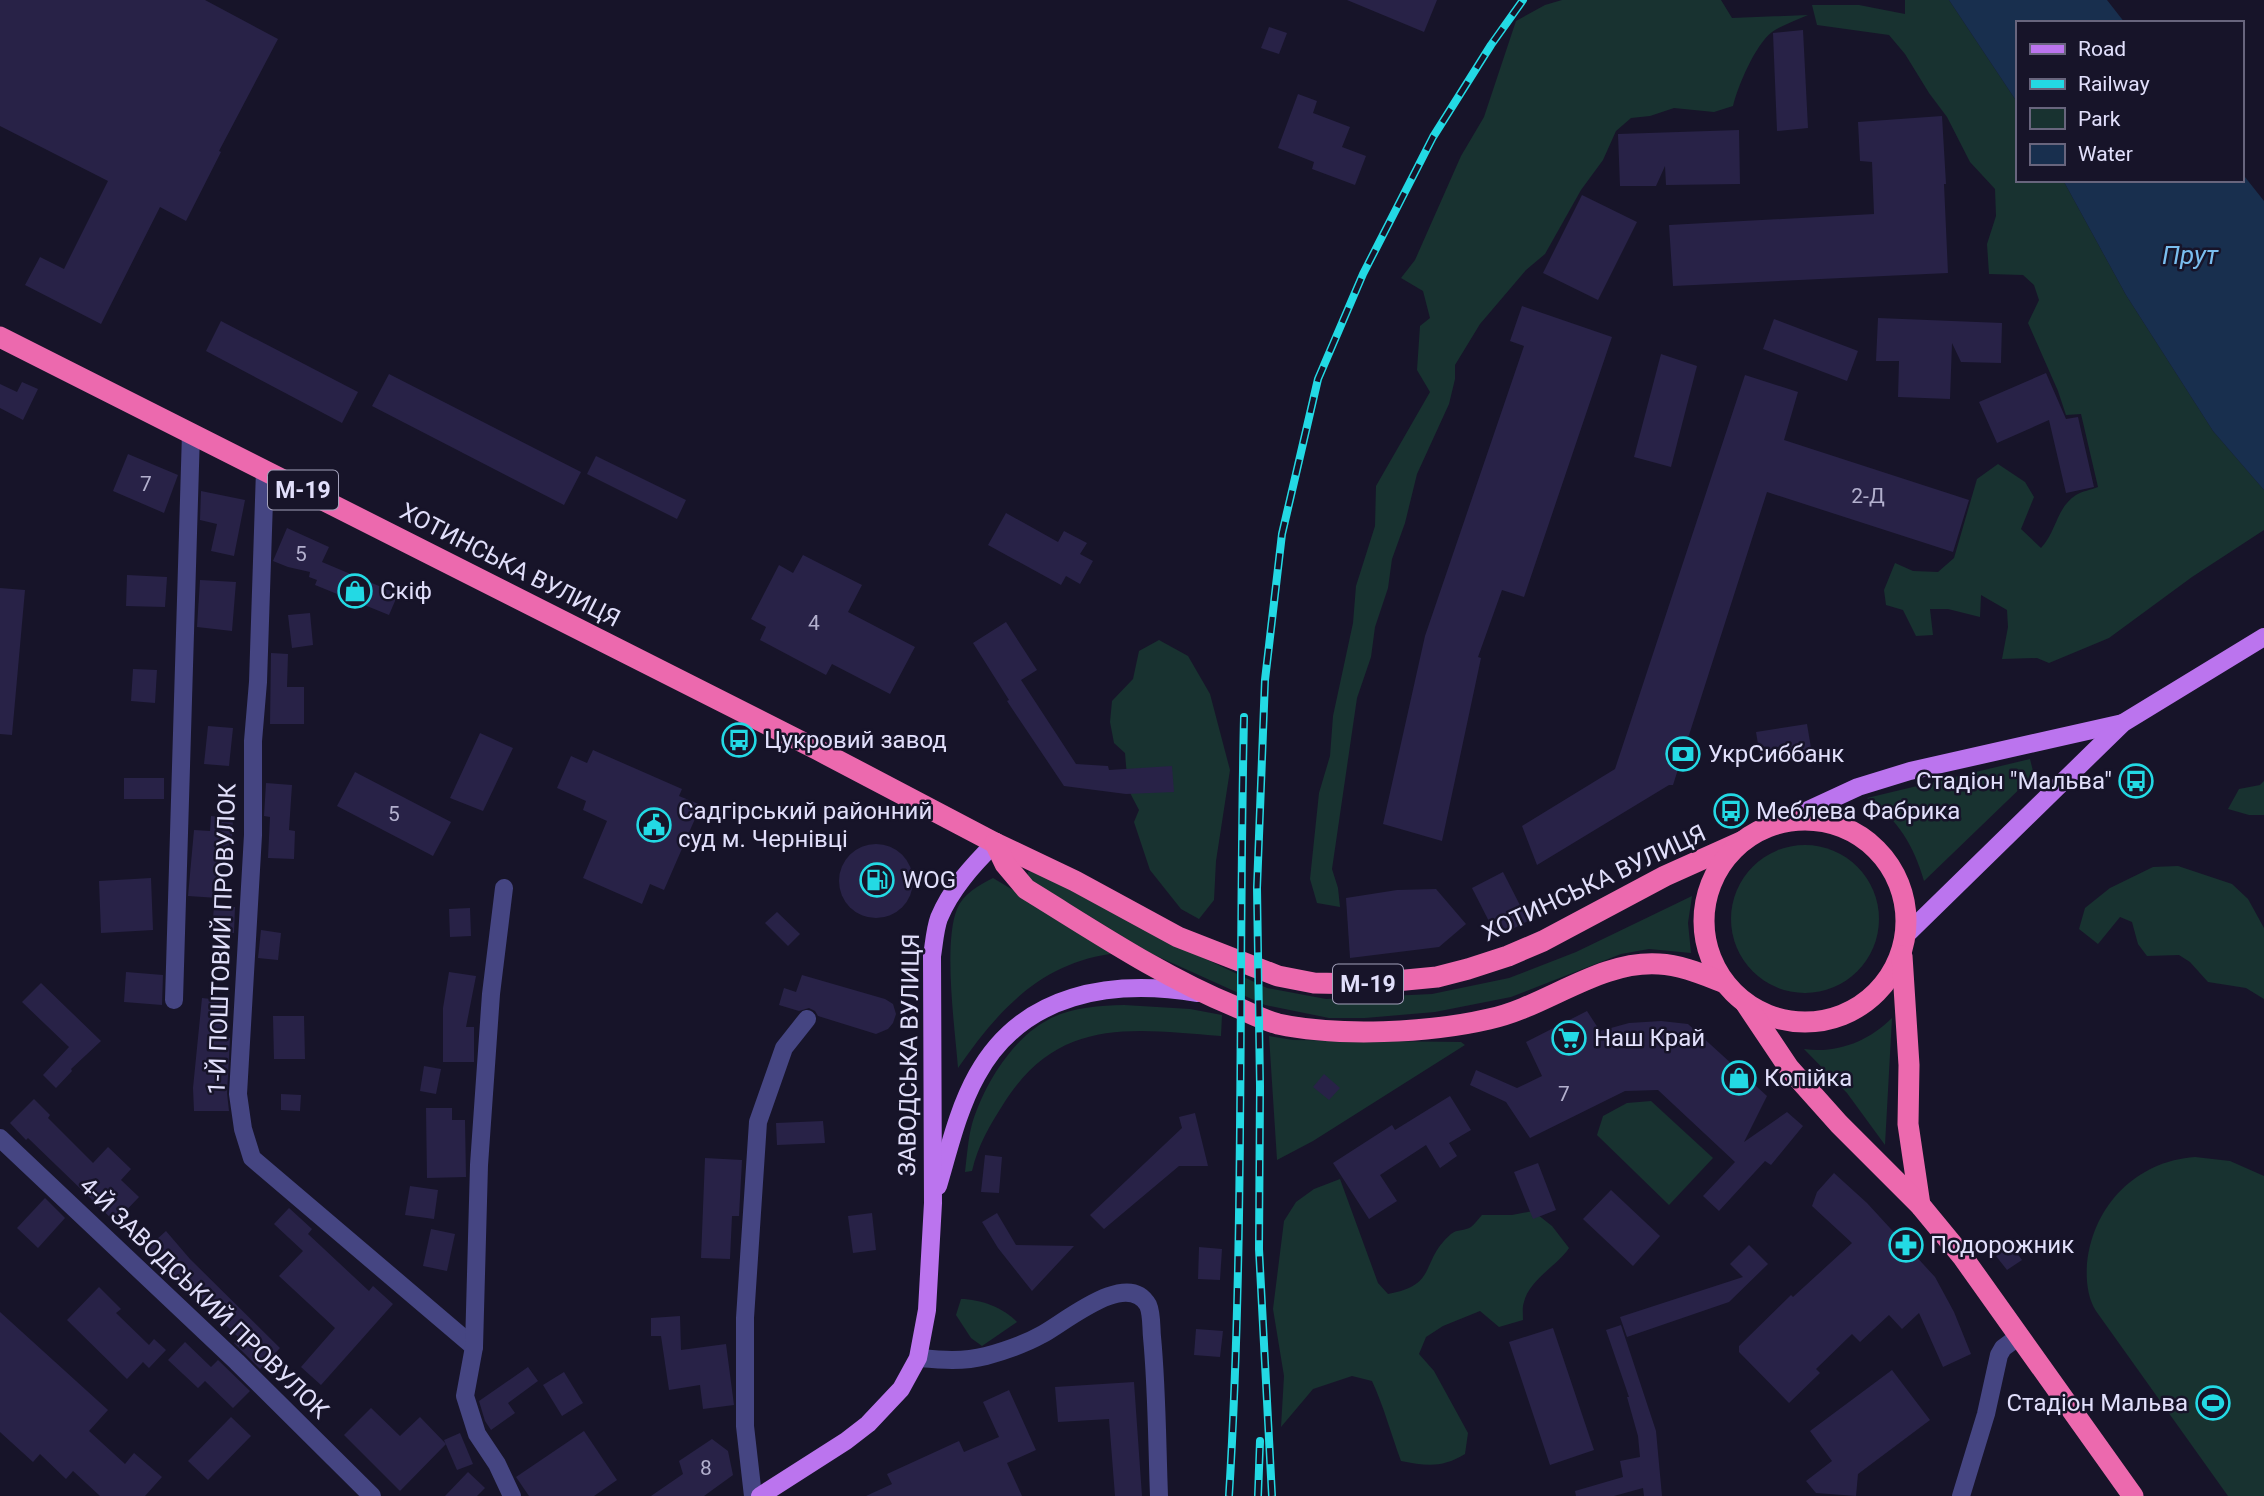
<svg xmlns="http://www.w3.org/2000/svg" width="2264" height="1496" viewBox="0 0 2264 1496" font-family="Roboto,sans-serif">
  <style>
    .green { fill: #183230 }
    .water { fill: #182f4e }
    .building { fill: #282247 }
    .lines { fill: none; stroke-linecap: round; stroke-linejoin: round }
    .minor { stroke: #454582; stroke-width: 18 }
    .major { stroke: #bb74ee; stroke-width: 18 }
    .highway { stroke: #ec69ae; stroke-width: 21 }
    .rail-casing { stroke: #23d9e4; stroke-width: 8 }
    .rail { stroke: #171429; stroke-width: 5; stroke-dasharray: 16; stroke-linecap: butt }
    .labels { text-anchor: middle; dominant-baseline: central; stroke-width: 5; stroke-linejoin: round; paint-order: stroke }
    .number-label { font-size: 21px; fill: #b3b0ce }
    .shield { fill: #171429; stroke: #a4a2bc; stroke-width: 2 }
    .shield-label { font-size: 23px; font-weight: bold; fill: #e1dffb }
    .street-label { font-size: 24px; fill: #e1dffb; stroke: #171429 }
    .poi-label { font-size: 24px; fill: #e1dffb; stroke: #171429; text-anchor: start }
    .water-label { font-size: 26px; font-style: italic; fill: #7abeef; stroke: #171429 }
  </style>
  <rect width="100%" height="100%" fill="#171429"/>
  <g class="green">
    <path d="M1562,0H1721L1732,18L1808,15C1797,20 1782,25 1772,32C1755,45 1738,86 1733,106L1714,112L1674,108L1650,116L1631,118L1616,131L1603,160L1581,190L1545,254L1526,270L1480,324L1455,365V379L1449,404L1417,474L1405,523L1392,559L1388,588L1375,627L1371,657L1357,698L1332,869L1338,888L1340,907L1317,903L1310,879L1319,793L1330,756L1333,716L1353,623L1356,586L1375,526L1376,486L1430,392L1417,370L1420,326L1430,318L1423,291L1401,278L1415,260L1461,156L1484,117L1516,21L1545,5Z"/>
    <path d="M1905,0H1949L2017,102V180H2063L2126,295L2213,431L2264,490V530L2192,577L2109,638L2049,663L2037,658L2002,659L2008,627L2007,610L1981,595L1980,617L1948,609H1930L1933,635L1916,636L1903,610L1886,605L1884,590L1895,563L1913,571L1938,572L1954,558L1977,479L1998,464L2025,482L2034,497L2021,529L2041,548C2057,531 2056,508 2076,495C2082,491 2091,490 2098,487L2081,414L2066,415L2058,391L2028,323L2039,300L2034,285L2023,275L1989,274L1987,244L1996,216L1995,189L1970,162L1947,117L1929,93L1905,54L1889,35L1817,25L1812,5H1859L1905,14Z"/>
    <polygon points="1159,640 1188,656 1210,694 1230,770 1216,861 1214,900 1199,919 1181,909 1150,870 1134,822 1139,810 1128,789 1125,753 1114,743 1110,722 1112,701 1133,679 1139,651"/>
    <path d="M2030,759L2034,775L1924,881C1914,846 1898,819 1867,798Z"/>
    <polygon points="2264,781 2264,815 2249,815 2228,809 2239,789 2260,785"/>
    <circle cx="1805" cy="919" r="74"/>
    <polygon points="2178,866 2232,884 2248,899 2264,928 2264,999 2246,988 2208,982 2190,962 2179,955 2147,956 2138,944 2132,922 2120,917 2098,944 2079,929 2085,908 2110,888 2153,867"/>
    <polygon points="1033,870 1157,936 1267,988 1326,999 1432,994 1509,978 1576,952 1692,896 1688,923 1691,953 1649,949 1621,954 1511,997 1435,1012 1365,1018 1329,1018 1265,1005 1150,953 1027,878 1028,872"/>
    <path d="M993,878L1118,953C1042,961 999,1009 958,1068C955,1029 943,944 957,909C963,894 979,885 993,878Z"/>
    <path d="M1124,1005L1190,1009L1222,1015L1221,1036C1132,1029 1059,1016 1004,1103C990,1125 978,1145 972,1171L965,1172C967,1156 968,1139 972,1124C983,1087 1011,1040 1046,1021C1069,1007 1098,1006 1124,1005Z"/>
    <path d="M1892,1018L1885,1145L1847,1093L1804,1049C1837,1054 1869,1041 1892,1018Z"/>
    <polygon points="1269,1036 1293,1040 1461,1042 1465,1045 1313,1141 1277,1160"/>
    <polygon points="1651,1101 1713,1158 1669,1205 1597,1135 1603,1116 1627,1103"/>
    <path d="M2195,1157L2230,1161L2264,1176V1496H2228L2096,1311C2087,1297 2086,1279 2087,1263C2093,1205 2137,1161 2195,1157Z"/>
    <path d="M1340,1179L1378,1283L1388,1294C1439,1285 1419,1262 1451,1234C1457,1229 1465,1231 1471,1227C1475,1224 1479,1218 1482,1215H1512L1533,1211L1552,1226L1569,1248C1557,1266 1529,1280 1524,1302C1522,1307 1523,1314 1523,1320L1499,1327L1480,1311L1443,1326L1426,1337L1419,1354L1434,1371L1468,1433L1465,1454C1442,1468 1427,1466 1401,1461C1391,1434 1384,1407 1372,1381L1352,1376L1313,1389L1281,1427L1284,1376L1273,1309L1284,1221L1296,1202L1314,1189Z"/>
    <path d="M961,1299C980,1299 1004,1308 1017,1322L982,1346L971,1338L956,1315Z"/>
  </g>
  <g class="water">
    <polygon points="1949,0 2107,0 2125,23 2017,23 2017,102"/>
    <polygon points="2241,172 2264,201 2264,490 2213,431 2126,295 2063,180 2241,180"/>
  </g>
  <g class="building">
    <polygon points="0,0 205,0 278,39 219,151 221,152 186,221 160,207 101,324 25,285 40,257 64,269 108,181 0,126"/>
    <polygon points="1347,0 1437,0 1424,32"/>
    <polygon points="1269,27 1287,33 1279,54 1261,48"/>
    <polygon points="1803,30 1808,128 1777,131 1773,33"/>
    <polygon points="1298,94 1317,101 1313,113 1350,127 1342,147 1366,156 1355,185 1312,169 1314,162 1278,148"/>
    <polygon points="1942,116 1946,184 1944,184 1948,273 1673,286 1669,225 1874,214 1872,162 1860,161 1858,122"/>
    <polygon points="1739,130 1740,184 1666,185 1665,166 1656,186 1620,186 1618,134"/>
    <polygon points="1582,195 1637,222 1598,300 1543,273"/>
    <polygon points="1522,306 1612,337 1524,597 1502,590 1478,657 1481,658 1442,841 1383,824 1425,636 1524,346 1510,341"/>
    <polygon points="1878,318 2002,323 2001,363 1961,362 1952,343 1950,399 1898,397 1899,361 1876,361"/>
    <polygon points="1774,319 1858,351 1847,381 1763,349"/>
    <polygon points="221,321 358,392 342,423 206,351"/>
    <polygon points="1661,354 1697,366 1671,467 1634,457"/>
    <polygon points="2046,373 2066,419 2078,417 2094,487 2066,493 2049,420 1997,443 1979,402"/>
    <polygon points="389,374 581,472 564,505 372,406"/>
    <polygon points="1745,375 1798,392 1784,440 1969,500 1953,552 1767,492 1673,785 1669,785 1537,865 1522,826 1615,769"/>
    <polygon points="22,382 38,389 23,420 0,408 0,384 17,392"/>
    <polygon points="128,454 178,475 164,513 113,491"/>
    <polygon points="596,456 686,500 677,519 587,474"/>
    <polygon points="201,491 245,500 234,556 211,551 217,524 200,520"/>
    <polygon points="1006,513 1058,542 1064,531 1087,543 1080,554 1093,561 1080,584 1066,576 1061,585 988,545"/>
    <polygon points="287,528 329,547 322,562 398,594 389,615 315,585 317,580 309,577 310,572 288,567 273,561"/>
    <polygon points="803,555 862,585 848,612 915,647 890,694 832,664 826,675 760,640 766,627 751,619 779,565 793,573"/>
    <polygon points="127,575 167,577 165,607 126,606"/>
    <polygon points="200,580 236,582 232,631 197,627"/>
    <polygon points="0,588 25,590 12,735 0,734"/>
    <polygon points="310,613 313,645 292,648 288,615"/>
    <polygon points="1006,622 1037,670 1021,680 1076,764 1108,766 1109,770 1172,766 1174,792 1126,794 1064,786 1007,701 1009,700 973,643"/>
    <polygon points="271,653 288,654 287,687 304,687 304,724 270,724"/>
    <polygon points="133,669 157,670 155,703 131,701"/>
    <polygon points="1807,724 1812,754 1761,762 1756,732"/>
    <polygon points="208,726 233,728 229,766 204,764"/>
    <polygon points="480,733 513,748 483,811 450,798"/>
    <polygon points="593,750 682,789 679,796 701,805 664,890 650,884 642,904 583,878 607,821 583,810 586,801 557,788 571,756 587,763"/>
    <polygon points="355,772 451,822 433,856 337,806"/>
    <rect x="124" y="778" width="40" height="21"/>
    <polygon points="266,783 292,785 289,830 295,831 294,859 268,858 270,817 264,816"/>
    <polygon points="211,816 233,818 231,858 221,858 218,898 188,896 194,830 210,831"/>
    <circle cx="876" cy="881" r="37"/>
    <polygon points="1503,872 1528,921 1497,937 1472,888"/>
    <polygon points="151,878 153,930 101,933 99,881"/>
    <polygon points="1436,889 1466,924 1439,947 1350,958 1346,898 1397,890"/>
    <polygon points="214,906 235,907 234,933 212,932"/>
    <polygon points="470,908 471,936 450,937 449,909"/>
    <polygon points="777,912 800,934 788,946 765,923"/>
    <polygon points="261,930 281,933 278,960 258,958"/>
    <polygon points="126,972 163,975 162,1005 124,1002"/>
    <polygon points="449,972 476,976 466,1027 474,1027 474,1062 443,1062 443,1008"/>
    <polygon points="802,975 885,999 893,1004 896,1014 893,1023 888,1029 876,1034 818,1016 815,1011 809,1008 799,1011 779,1005 784,988 796,992"/>
    <polygon points="41,983 101,1041 71,1069 72,1071 56,1088 43,1075 69,1047 22,1002"/>
    <polygon points="202,998 229,1001 226,1038 230,1038 227,1093 229,1111 194,1111 193,1088"/>
    <polygon points="1587,1011 1600,1031 1629,1023 1661,1021 1688,1024 1767,1096 1744,1142 1787,1112 1803,1126 1771,1165 1765,1161 1719,1211 1703,1196 1735,1162 1658,1090 1625,1091 1530,1138 1506,1102 1470,1085 1476,1070 1517,1088 1542,1076 1526,1042"/>
    <polygon points="273,1016 304,1016 305,1059 274,1059"/>
    <polygon points="424,1066 441,1069 436,1094 420,1091"/>
    <polygon points="1324,1074 1340,1088 1329,1100 1313,1087"/>
    <polygon points="281,1094 301,1095 300,1111 281,1110"/>
    <polygon points="1450,1096 1471,1130 1449,1143 1457,1156 1440,1168 1426,1145 1380,1175 1397,1201 1369,1219 1333,1163 1392,1125 1395,1130"/>
    <polygon points="34,1099 50,1115 48,1118 93,1163 108,1147 131,1169 121,1180 139,1197 115,1222 28,1138 26,1140 10,1123"/>
    <polygon points="426,1108 452,1108 452,1120 465,1120 466,1177 427,1178"/>
    <polygon points="1195,1113 1208,1166 1179,1166 1104,1229 1090,1215 1182,1128 1179,1117"/>
    <polygon points="823,1121 825,1143 777,1145 776,1123"/>
    <polygon points="985,1155 1002,1157 999,1193 981,1192"/>
    <polygon points="705,1158 742,1160 739,1216 732,1216 730,1259 701,1258"/>
    <polygon points="1538,1163 1556,1210 1533,1219 1514,1172"/>
    <polygon points="1834,1173 1867,1203 1935,1277 1954,1312 1971,1354 1943,1367 1919,1313 1902,1329 1889,1315 1860,1342 1852,1334 1816,1369 1820,1373 1789,1403 1739,1352 1739,1346 1791,1295 1793,1297 1852,1243 1812,1206 1817,1192"/>
    <polygon points="410,1186 438,1190 434,1219 405,1215"/>
    <polygon points="1611,1190 1660,1236 1633,1266 1583,1219"/>
    <polygon points="45,1198 65,1218 38,1248 17,1228"/>
    <polygon points="289,1208 312,1229 308,1234 369,1291 373,1286 393,1304 321,1385 301,1367 335,1328 279,1276 303,1251 274,1224"/>
    <polygon points="872,1213 876,1250 853,1253 848,1216"/>
    <polygon points="997,1213 1016,1245 1074,1246 1032,1291 998,1248 982,1222"/>
    <polygon points="431,1229 455,1234 447,1271 423,1266"/>
    <polygon points="166,1231 190,1259 280,1348 260,1369 234,1343 239,1338 174,1274 171,1276 146,1249"/>
    <polygon points="1749,1245 1768,1264 1729,1302 1627,1337 1620,1317 1743,1277 1730,1264"/>
    <polygon points="2011,1245 2022,1260 2007,1270 1996,1256"/>
    <polygon points="1199,1247 1222,1249 1220,1280 1198,1279"/>
    <polygon points="99,1287 121,1309 116,1313 149,1345 154,1339 166,1350 149,1368 143,1362 127,1379 67,1320"/>
    <polygon points="0,1312 108,1410 89,1431 125,1464 134,1453 162,1477 145,1496 100,1496 73,1471 66,1479 40,1454 33,1462 0,1432"/>
    <polygon points="680,1316 681,1350 726,1344 734,1405 703,1409 700,1385 669,1390 661,1336 651,1336 651,1318"/>
    <polygon points="1621,1325 1656,1431 1662,1496 1644,1496 1643,1488 1614,1496 1576,1496 1575,1491 1623,1477 1620,1461 1640,1457 1638,1436 1627,1397 1629,1397 1606,1330"/>
    <polygon points="1553,1328 1594,1450 1550,1465 1509,1342"/>
    <polygon points="1196,1329 1223,1331 1220,1357 1194,1355"/>
    <polygon points="185,1342 211,1367 218,1360 250,1391 233,1408 205,1381 198,1388 168,1360"/>
    <polygon points="528,1367 538,1381 508,1403 515,1413 491,1430 485,1421 479,1401"/>
    <polygon points="1892,1370 1930,1420 1858,1474 1856,1496 1816,1493 1806,1481 1832,1461 1810,1431"/>
    <polygon points="564,1372 583,1403 562,1416 543,1385"/>
    <polygon points="1134,1382 1142,1496 1115,1496 1109,1419 1058,1422 1055,1387"/>
    <polygon points="1009,1390 1036,1450 1007,1463 1022,1496 866,1496 892,1484 887,1474 959,1441 964,1452 999,1437 983,1402"/>
    <polygon points="371,1408 400,1436 420,1417 446,1444 400,1491 344,1435"/>
    <polygon points="231,1417 251,1436 208,1480 188,1461"/>
    <polygon points="584,1431 617,1480 594,1496 529,1496 516,1477"/>
    <polygon points="460,1433 473,1464 457,1470 444,1440"/>
    <polygon points="712,1439 728,1451 733,1475 704,1496 651,1496 683,1474 679,1461"/>
    <polygon points="468,1472 485,1488 477,1496 445,1496"/>
  </g>
  <g class="lines">
    <g class="minor">
      <polyline points="265,470 258,682 253,741 253,835 238,1094 243,1129 252,1158 474,1347"/>
      <polyline points="504,888 491,994 479,1165 474,1347 465,1396 477,1434 497,1464 512,1496"/>
      <polyline points="174,1000 191,433"/>
      <polyline points="0,1138 237,1362 372,1496"/>
      <path d="M918,1358C941,1360 963,1362 986,1356C1004,1351 1025,1344 1041,1335C1063,1324 1127,1268 1148,1305C1152,1314 1151,1327 1152,1337C1157,1389 1157,1443 1159,1496"/>
      <polyline points="753,1496 745,1426 745,1318 758,1122 784,1048 807,1019"/>
      <polyline points="1961,1496 1986,1414 1999,1355 2003,1348 2018,1337"/>
    </g>
    <g class="major">
      <polyline points="1780,823 1858,787 1910,771 2123,723"/>
      <polyline points="1906,935 2123,723 2264,637"/>
      <path d="M938,1186C949,1149 958,1109 977,1075C1023,992 1112,979 1198,993"/>
      <path d="M760,1496L846,1441L868,1424L901,1389L918,1358L927,1310L933,1203L932,956C934,944 935,929 939,918C951,889 973,865 995,843"/>
    </g>
    <g class="highway">
      <polyline points="0,337 818,750 995,843 1075,881 1178,937 1278,976 1314,983 1364,984 1437,977 1468,969 1508,956 1543,941 1665,876 1743,841"/>
      <circle cx="1805" cy="921" r="101"/>
      <path d="M995,843L1005,864L1026,889C1093,930 1161,976 1234,1006C1248,1012 1263,1020 1278,1024C1338,1037 1429,1033 1489,1019C1546,1007 1599,960 1659,964C1681,965 1704,975 1725,983"/>
      <polyline points="1902,956 1909,1065 1908,1124 1920,1205"/>
      <polyline points="1746,1004 1789,1068 1839,1124 1920,1205 1962,1256 2133,1496"/>
    </g>
    <defs>
      <g id="rail">
        <path d="M1229,1496C1245,1236 1238,977 1244,717"/>
        <polyline points="1258,1496 1260,1441"/>
        <polyline points="1272,1496 1259,1249 1260,1086 1257,888 1265,680 1282,534 1318,379 1363,274 1433,137 1491,45 1523,0"/>
      </g>
    </defs>
    <use href="#rail" class="rail-casing"/>
    <use href="#rail" class="rail"/>
  </g>
  <defs>
    <symbol id="shop-ring" viewBox="-11 -11 22 22"><circle r="9.5" fill="#171429" stroke="#23d9e4" stroke-width="1.5"/><path d="M-5-2.5h2.3a2.7 3.5 0 0 1 5.4 0H5L5.5 6h-11ZM-1.5-2.5h3a1.5 2.3 0 0 0-3 0Z" fill="#23d9e4"/></symbol>
    <symbol id="bus-ring" viewBox="-11 -11 22 22"><circle r="9.5" fill="#171429" stroke="#23d9e4" stroke-width="1.5"/><path d="M-5-6H5V4H4V6H2V4H-2V6H-4V4H-5ZM-3.5-4V0h7V-4ZM-3.5 1.2v1.5H-2V1.2ZM2 1.2v1.5H3.5V1.2Z" fill="#23d9e4"/></symbol>
    <symbol id="bank-ring" viewBox="-11 -11 22 22"><circle r="9.5" fill="#171429" stroke="#23d9e4" stroke-width="1.5"/><path d="M-6-4H6V4H-6ZM0-2.3a2.3 2.3 0 1 0 0 4.6a2.3 2.3 0 1 0 0-4.6Z" fill="#23d9e4"/></symbol>
    <symbol id="civic-ring" viewBox="-11 -11 22 22"><circle r="9.5" fill="#171429" stroke="#23d9e4" stroke-width="1.5"/><path d="M-.6-6.5H3V-4.5H.6V-3L4-1V1h2V6H-6V1h2V-1L-.6-3ZM-1.2 2.5V6h2.4V2.5Z" fill="#23d9e4"/></symbol>
    <symbol id="fuel-ring" viewBox="-11 -11 22 22"><circle r="9.5" fill="#171429" stroke="#23d9e4" stroke-width="1.5"/><path d="M-5.5-6h7V0h2V4h1.3V-2.5L3-4.5l.8-.8L6-3V5H2.5V1h-1V6h-7ZM-4.2-4.7v3.2H.2V-4.7Z" fill="#23d9e4"/></symbol>
    <symbol id="supermarket-ring" viewBox="-11 -11 22 22"><circle r="9.5" fill="#171429" stroke="#23d9e4" stroke-width="1.5"/><path d="M-6-5.5h2.5l.6 2H6L4.5 2H-2.5L-4.4-4H-6ZM-1.5 3.2a1.3 1.3 0 1 0 .1 0ZM3 3.2a1.3 1.3 0 1 0 .1 0Z" fill="#23d9e4"/></symbol>
    <symbol id="pharmacy-ring" viewBox="-11 -11 22 22"><circle r="9.5" fill="#171429" stroke="#23d9e4" stroke-width="1.5"/><path d="M-2-6h4v4h4v4h-4v4h-4v-4h-4v-4h4Z" fill="#23d9e4"/></symbol>
    <symbol id="stadium-ring" viewBox="-11 -11 22 22"><circle r="9.5" fill="#171429" stroke="#23d9e4" stroke-width="1.5"/><path d="M0-5a6.5 5 0 1 0 0 10a6.5 5 0 1 0 0-10ZM-3.5-1.8h7v3.6h-7Z" fill="#23d9e4"/></symbol>
  </defs>
  <g fill-rule="evenodd">
    <use href="#shop-ring" x="336" y="572" width="38" height="38"/>
    <use href="#bus-ring" x="720" y="721" width="38" height="38"/>
    <use href="#bank-ring" x="1664" y="735" width="38" height="38"/>
    <use href="#bus-ring" x="2117" y="762" width="38" height="38"/>
    <use href="#bus-ring" x="1712" y="792" width="38" height="38"/>
    <use href="#civic-ring" x="635" y="806" width="38" height="38"/>
    <use href="#fuel-ring" x="858" y="861" width="38" height="38"/>
    <use href="#supermarket-ring" x="1550" y="1019" width="38" height="38"/>
    <use href="#shop-ring" x="1720" y="1059" width="38" height="38"/>
    <use href="#pharmacy-ring" x="1887" y="1226" width="38" height="38"/>
    <use href="#stadium-ring" x="2194" y="1384" width="38" height="38"/>
  </g>
  <g class="labels">
    <g class="number-label">
      <text x="146" y="484">7</text>
      <text x="1868" y="496">2-Д</text>
      <text x="301" y="554">5</text>
      <text x="814" y="623">4</text>
      <text x="394" y="814">5</text>
      <text x="1564" y="1094">7</text>
      <text x="706" y="1468">8</text>
    </g>
    <g class="shield">
      <rect x="268" y="470.5" width="70" height="39" rx="5"/>
      <rect x="1333" y="964.5" width="70" height="39" rx="5"/>
    </g>
    <g class="shield-label">
      <text x="303" y="490">М-19</text>
      <text x="1368" y="984">М-19</text>
    </g>
    <g class="street-label">
      <text transform="translate(510 565) rotate(27)">ХОТИНСЬКА ВУЛИЦЯ</text>
      <text transform="translate(1594 883) rotate(-25)">ХОТИНСЬКА ВУЛИЦЯ</text>
      <text transform="translate(222 939) rotate(-88)">1-Й ПОШТОВИЙ ПРОВУЛОК</text>
      <text transform="translate(909 1055) rotate(-89)">ЗАВОДСЬКА ВУЛИЦЯ</text>
      <text transform="translate(204 1298) rotate(44)">4-Й ЗАВОДСЬКИЙ ПРОВУЛОК</text>
    </g>
    <g class="poi-label">
      <text x="380" y="591">Скіф</text>
      <text x="764" y="740">Цукровий завод</text>
      <text x="1708" y="754">УкрСиббанк</text>
      <text x="2112" y="781" text-anchor="end">Стадіон "Мальва"</text>
      <text x="678" y="811">Садгірський районний<tspan x="678" dy="28">суд м. Чернівці</tspan></text>
      <text x="1756" y="811">Меблева Фабрика</text>
      <text x="902" y="880">WOG</text>
      <text x="1594" y="1038">Наш Край</text>
      <text x="1764" y="1078">Копійка</text>
      <text x="1930" y="1245">Подорожник</text>
      <text x="2188" y="1403" text-anchor="end">Стадіон Мальва</text>
    </g>
    <g class="water-label">
      <text x="2190" y="255">Прут</text>
    </g>
  </g>
  <rect x="2016" y="21" width="228" height="161" fill="#171429" stroke="#68657d" stroke-width="2"/>
  <rect x="2030" y="44" width="35" height="10" fill="#bb74ee" stroke="#68657d" stroke-width="2"/>
  <text x="2078" y="56" font-size="21" fill="#e1dffb">Road</text>
  <rect x="2030" y="79" width="35" height="10" fill="#23d9e4" stroke="#68657d" stroke-width="2"/>
  <text x="2078" y="91" font-size="21" fill="#e1dffb">Railway</text>
  <rect x="2030" y="108" width="35" height="21" fill="#183230" stroke="#68657d" stroke-width="2"/>
  <text x="2078" y="126" font-size="21" fill="#e1dffb">Park</text>
  <rect x="2030" y="144" width="35" height="21" fill="#182f4e" stroke="#68657d" stroke-width="2"/>
  <text x="2078" y="161" font-size="21" fill="#e1dffb">Water</text>
</svg>
